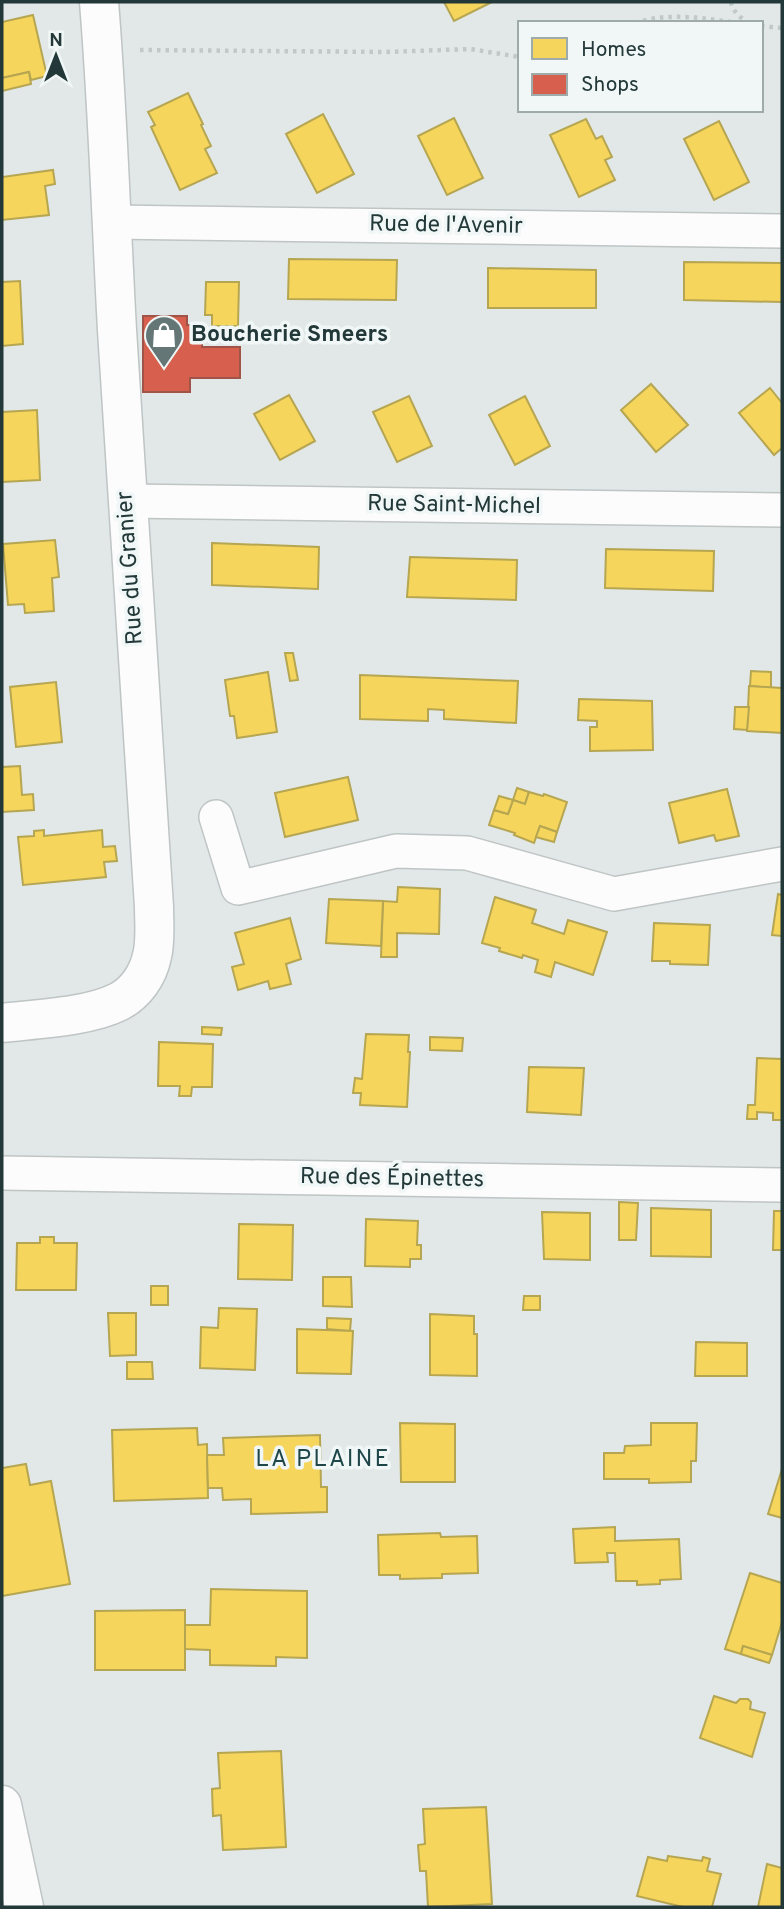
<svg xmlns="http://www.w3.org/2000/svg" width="784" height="1909" viewBox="0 0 784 1909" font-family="Overpass,sans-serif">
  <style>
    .homes { fill: #f6d55c; stroke: #b6a652; stroke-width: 2 }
    .shops { fill: #d6604d; stroke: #a05447; stroke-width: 2 }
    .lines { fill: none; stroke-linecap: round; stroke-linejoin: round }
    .minor-casing { stroke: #bfc4c4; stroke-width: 36 }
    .tertiary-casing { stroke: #bfc4c4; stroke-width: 41 }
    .path { stroke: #c0c8c8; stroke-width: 4.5; stroke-dasharray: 3.5 5; stroke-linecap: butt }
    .minor { stroke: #fbfcfb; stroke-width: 33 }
    .tertiary { stroke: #fbfcfb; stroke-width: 38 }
    .labels { text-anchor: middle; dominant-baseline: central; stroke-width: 7; stroke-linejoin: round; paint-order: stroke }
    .street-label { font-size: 23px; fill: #223839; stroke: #f0f7f6 }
    .poi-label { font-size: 23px; font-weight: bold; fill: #223839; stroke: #f0f7f6; text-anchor: start }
    .neighbourhood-label { font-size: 24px; letter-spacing: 2px; fill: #1f474a; stroke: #f0f7f6 }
  </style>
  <rect width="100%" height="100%" fill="#e2e8e7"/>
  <g class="homes">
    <polygon points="444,2 492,2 454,21"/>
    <polygon points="33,15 47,76 31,80 29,72 2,78 2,22"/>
    <polygon points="29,72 31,84 2,91 2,78"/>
    <polygon points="188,93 203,124 201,125 211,146 205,149 217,173 180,190 151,127 155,125 148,112"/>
    <polygon points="323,114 354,174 317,193 286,134"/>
    <polygon points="454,118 483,178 447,195 418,136"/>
    <polygon points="586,119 596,139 602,136 612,157 605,160 615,180 579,197 550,135"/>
    <polygon points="719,121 749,182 714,200 684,139"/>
    <polygon points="53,170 55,184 45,186 49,215 2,220 2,177"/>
    <polygon points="289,259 397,260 396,300 288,299"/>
    <polygon points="684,262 782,263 782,302 684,300"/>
    <polygon points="488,268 596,270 596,308 488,308"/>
    <polygon points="20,281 23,344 2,346 2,282"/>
    <polygon points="206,282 239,282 238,326 212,326 212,315 205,315"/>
    <polygon points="651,384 688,425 656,452 621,410"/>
    <polygon points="770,388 782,403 782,448 774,455 739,413"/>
    <polygon points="289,395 315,441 280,460 254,414"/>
    <polygon points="409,396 432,446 397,462 373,412"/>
    <polygon points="525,396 550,446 515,465 489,415"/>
    <polygon points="37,410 40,480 2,482 2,412"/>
    <polygon points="55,540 59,577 52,578 54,611 25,613 24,604 8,605 3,544"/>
    <polygon points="212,543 319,547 318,589 212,585"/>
    <polygon points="606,549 714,551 713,591 605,588"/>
    <polygon points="410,557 517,560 516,600 407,597"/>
    <polygon points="285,653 293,653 298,680 290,681"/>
    <polygon points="751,671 771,672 771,688 750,686"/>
    <polygon points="268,672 277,732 237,738 234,716 230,716 225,680"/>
    <polygon points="360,675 518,681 516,723 444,719 444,710 428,709 428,721 360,719"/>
    <polygon points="56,682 62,742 16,747 10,687"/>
    <polygon points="749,686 782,688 782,733 747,731"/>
    <polygon points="579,699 652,701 653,750 590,751 590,727 597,727 597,721 578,720"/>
    <polygon points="735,707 749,707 747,730 734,729"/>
    <polygon points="20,766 22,795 33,794 34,810 2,812 2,767"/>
    <polygon points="348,777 358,820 285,837 275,793"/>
    <polygon points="517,788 529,792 525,804 513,800"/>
    <polygon points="727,789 739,836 716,841 714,835 679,843 669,803"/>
    <polygon points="529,792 543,796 544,794 567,802 557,832 540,826 534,843 514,835 515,833 489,825 494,810 508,814 513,800 525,804"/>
    <polygon points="499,796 513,800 508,814 494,810"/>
    <polygon points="540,826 557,832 554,842 536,837"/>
    <polygon points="44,830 44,836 102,830 103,847 115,846 117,861 104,862 106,877 23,885 18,837 34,836 34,831"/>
    <polygon points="398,887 440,889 439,934 397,933 397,957 381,957 383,901 397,902"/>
    <polygon points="778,894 782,895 782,936 772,935"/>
    <polygon points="495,897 536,910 532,923 564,934 568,920 607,932 593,975 555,962 551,977 535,972 538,960 523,955 522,958 499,951 500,948 482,943"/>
    <polygon points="329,899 383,901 381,946 326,943"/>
    <polygon points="290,918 301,959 286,964 291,984 270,989 268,981 238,990 232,967 244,964 235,933"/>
    <polygon points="654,923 710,925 708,965 670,964 670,961 652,961"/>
    <polygon points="202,1027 222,1028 221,1035 202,1034"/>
    <polygon points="366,1034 409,1035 408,1052 410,1052 407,1107 360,1105 361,1093 353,1093 355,1078 362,1079"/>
    <polygon points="430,1037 463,1038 462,1051 430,1050"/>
    <polygon points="159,1042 213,1044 212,1087 192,1087 191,1096 179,1096 180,1086 158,1086"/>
    <polygon points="757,1058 782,1059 782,1120 773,1120 773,1113 757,1112 757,1119 747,1119 748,1105 755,1105"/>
    <polygon points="529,1067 584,1068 581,1115 527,1112"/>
    <polygon points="619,1202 638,1203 636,1240 619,1240"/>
    <polygon points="651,1208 711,1210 711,1257 651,1256"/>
    <polygon points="774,1211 782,1211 782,1250 773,1250"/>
    <polygon points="542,1212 590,1213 590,1260 544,1259"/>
    <polygon points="366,1219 418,1221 417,1245 421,1245 421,1259 410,1259 410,1267 365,1266"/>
    <polygon points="239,1224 293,1225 292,1280 238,1279"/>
    <polygon points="40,1237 54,1237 54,1243 77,1243 76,1290 16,1290 17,1243 40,1243"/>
    <polygon points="323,1277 351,1277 352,1307 323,1306"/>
    <rect x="151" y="1286" width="17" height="19"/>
    <polygon points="524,1296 540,1296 540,1310 523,1310"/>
    <polygon points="219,1308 257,1309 255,1370 200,1368 201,1327 218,1328"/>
    <polygon points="108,1313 136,1313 136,1355 110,1356"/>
    <polygon points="430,1314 474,1316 474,1334 477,1334 477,1376 430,1375"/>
    <polygon points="327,1318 351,1319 350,1331 327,1329"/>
    <polygon points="297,1329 353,1331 351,1374 297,1373"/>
    <polygon points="696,1342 747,1343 747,1376 695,1376"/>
    <polygon points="127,1362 152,1362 153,1379 127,1379"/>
    <polygon points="400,1423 455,1424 455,1482 401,1482"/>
    <polygon points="651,1423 697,1423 696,1461 691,1461 691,1482 649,1483 649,1479 604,1479 604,1453 624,1453 625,1446 651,1445"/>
    <polygon points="197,1428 198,1445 207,1444 208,1498 114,1501 112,1430"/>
    <polygon points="320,1435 321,1487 327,1487 327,1512 251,1514 251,1499 223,1500 222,1488 208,1488 207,1455 224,1455 223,1438"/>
    <polygon points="26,1464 30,1485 51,1481 70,1584 2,1596 2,1468"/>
    <polygon points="782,1469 782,1518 768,1514"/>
    <polygon points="615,1527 615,1541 679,1539 681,1579 660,1580 660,1584 637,1585 637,1581 616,1581 615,1553 607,1553 608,1562 575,1563 573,1529"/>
    <polygon points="440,1533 441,1537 477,1536 478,1573 442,1574 442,1578 400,1579 400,1575 379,1575 378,1535"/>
    <polygon points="750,1573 782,1583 782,1622 772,1655 743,1646 741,1654 725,1649"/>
    <polygon points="211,1589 307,1591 307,1658 276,1657 276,1666 210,1665 210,1650 185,1649 185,1625 210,1625"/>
    <polygon points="185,1610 185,1670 95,1670 95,1611"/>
    <polygon points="743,1646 772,1655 769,1663 741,1654"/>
    <polygon points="714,1696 736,1703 740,1699 748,1699 751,1702 750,1709 765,1713 752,1757 700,1738"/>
    <polygon points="281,1751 286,1847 223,1850 221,1815 213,1816 212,1789 220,1788 218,1753"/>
    <polygon points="486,1807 492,1904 428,1907 426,1871 420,1871 418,1845 425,1844 423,1809"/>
    <polygon points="668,1856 702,1861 703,1857 710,1859 707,1871 721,1874 712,1907 683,1907 637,1896 648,1857 667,1861"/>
    <polygon points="767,1864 782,1868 782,1907 758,1907"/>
  </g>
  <polygon class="shops" points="143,316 187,316 187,325 195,325 195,334 202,334 202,347 240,347 240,378 190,378 190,392 143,392"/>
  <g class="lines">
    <defs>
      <g id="minor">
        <polyline points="111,222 782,231"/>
        <polyline points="127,501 782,510"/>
        <polyline points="216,817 238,888 396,851 467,853 614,894 782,864"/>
        <polyline points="2,1173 782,1185"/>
      </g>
      <g id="tertiary">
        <path d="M2,1023C36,1019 88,1017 118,1002C136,993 148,975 152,956C156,941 154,923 154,907C141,715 128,523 117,330C111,221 108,111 99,2"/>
        <polyline points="2,1805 24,1907"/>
      </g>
    </defs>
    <use href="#minor" class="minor-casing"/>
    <use href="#tertiary" class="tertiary-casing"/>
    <g class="path">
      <path d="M731,2C733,12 740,17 748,23"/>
      <path d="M635,23C668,12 704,18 737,23"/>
      <polyline points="761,26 782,28"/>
      <polyline points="140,50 386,52 470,49 520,57"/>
    </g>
    <use href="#minor" class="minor"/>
    <use href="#tertiary" class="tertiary"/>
  </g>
  <defs>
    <symbol id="shop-pin" viewBox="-11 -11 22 30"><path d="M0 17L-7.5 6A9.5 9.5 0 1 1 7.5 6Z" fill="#657676" stroke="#f0f7f6"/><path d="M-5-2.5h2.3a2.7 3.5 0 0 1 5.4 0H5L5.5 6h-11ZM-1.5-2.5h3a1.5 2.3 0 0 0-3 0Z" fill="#fff"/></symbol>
  </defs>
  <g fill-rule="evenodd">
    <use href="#shop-pin" x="142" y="313" width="44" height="60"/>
  </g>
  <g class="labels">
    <g class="street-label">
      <text transform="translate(446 226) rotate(1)">Rue de l'Avenir</text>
      <text transform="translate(454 506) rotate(1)">Rue Saint-Michel</text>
      <text transform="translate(131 568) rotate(-94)">Rue du Granier</text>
      <text transform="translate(392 1179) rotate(1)">Rue des Épinettes</text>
    </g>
    <g class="poi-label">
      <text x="191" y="335">Boucherie Smeers</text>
    </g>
    <g class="neighbourhood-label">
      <text x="323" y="1460">LA PLAINE</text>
    </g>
  </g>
  <rect width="784" height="1909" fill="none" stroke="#223839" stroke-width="7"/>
  <rect x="518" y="21" width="245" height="91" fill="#f0f7f6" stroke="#9eabaa" stroke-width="2"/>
  <rect x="532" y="38" width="35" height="21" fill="#f6d55c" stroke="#9eabaa" stroke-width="2"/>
  <text x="581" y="56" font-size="21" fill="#223839">Homes</text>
  <rect x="532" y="74" width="35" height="21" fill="#d6604d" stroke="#9eabaa" stroke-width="2"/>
  <text x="581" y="91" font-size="21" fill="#223839">Shops</text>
  <g transform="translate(56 56)" stroke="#f0f7f6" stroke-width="5" paint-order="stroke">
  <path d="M0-5L12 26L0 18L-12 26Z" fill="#223839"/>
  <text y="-10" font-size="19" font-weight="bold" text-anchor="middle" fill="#223839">N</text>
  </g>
</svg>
